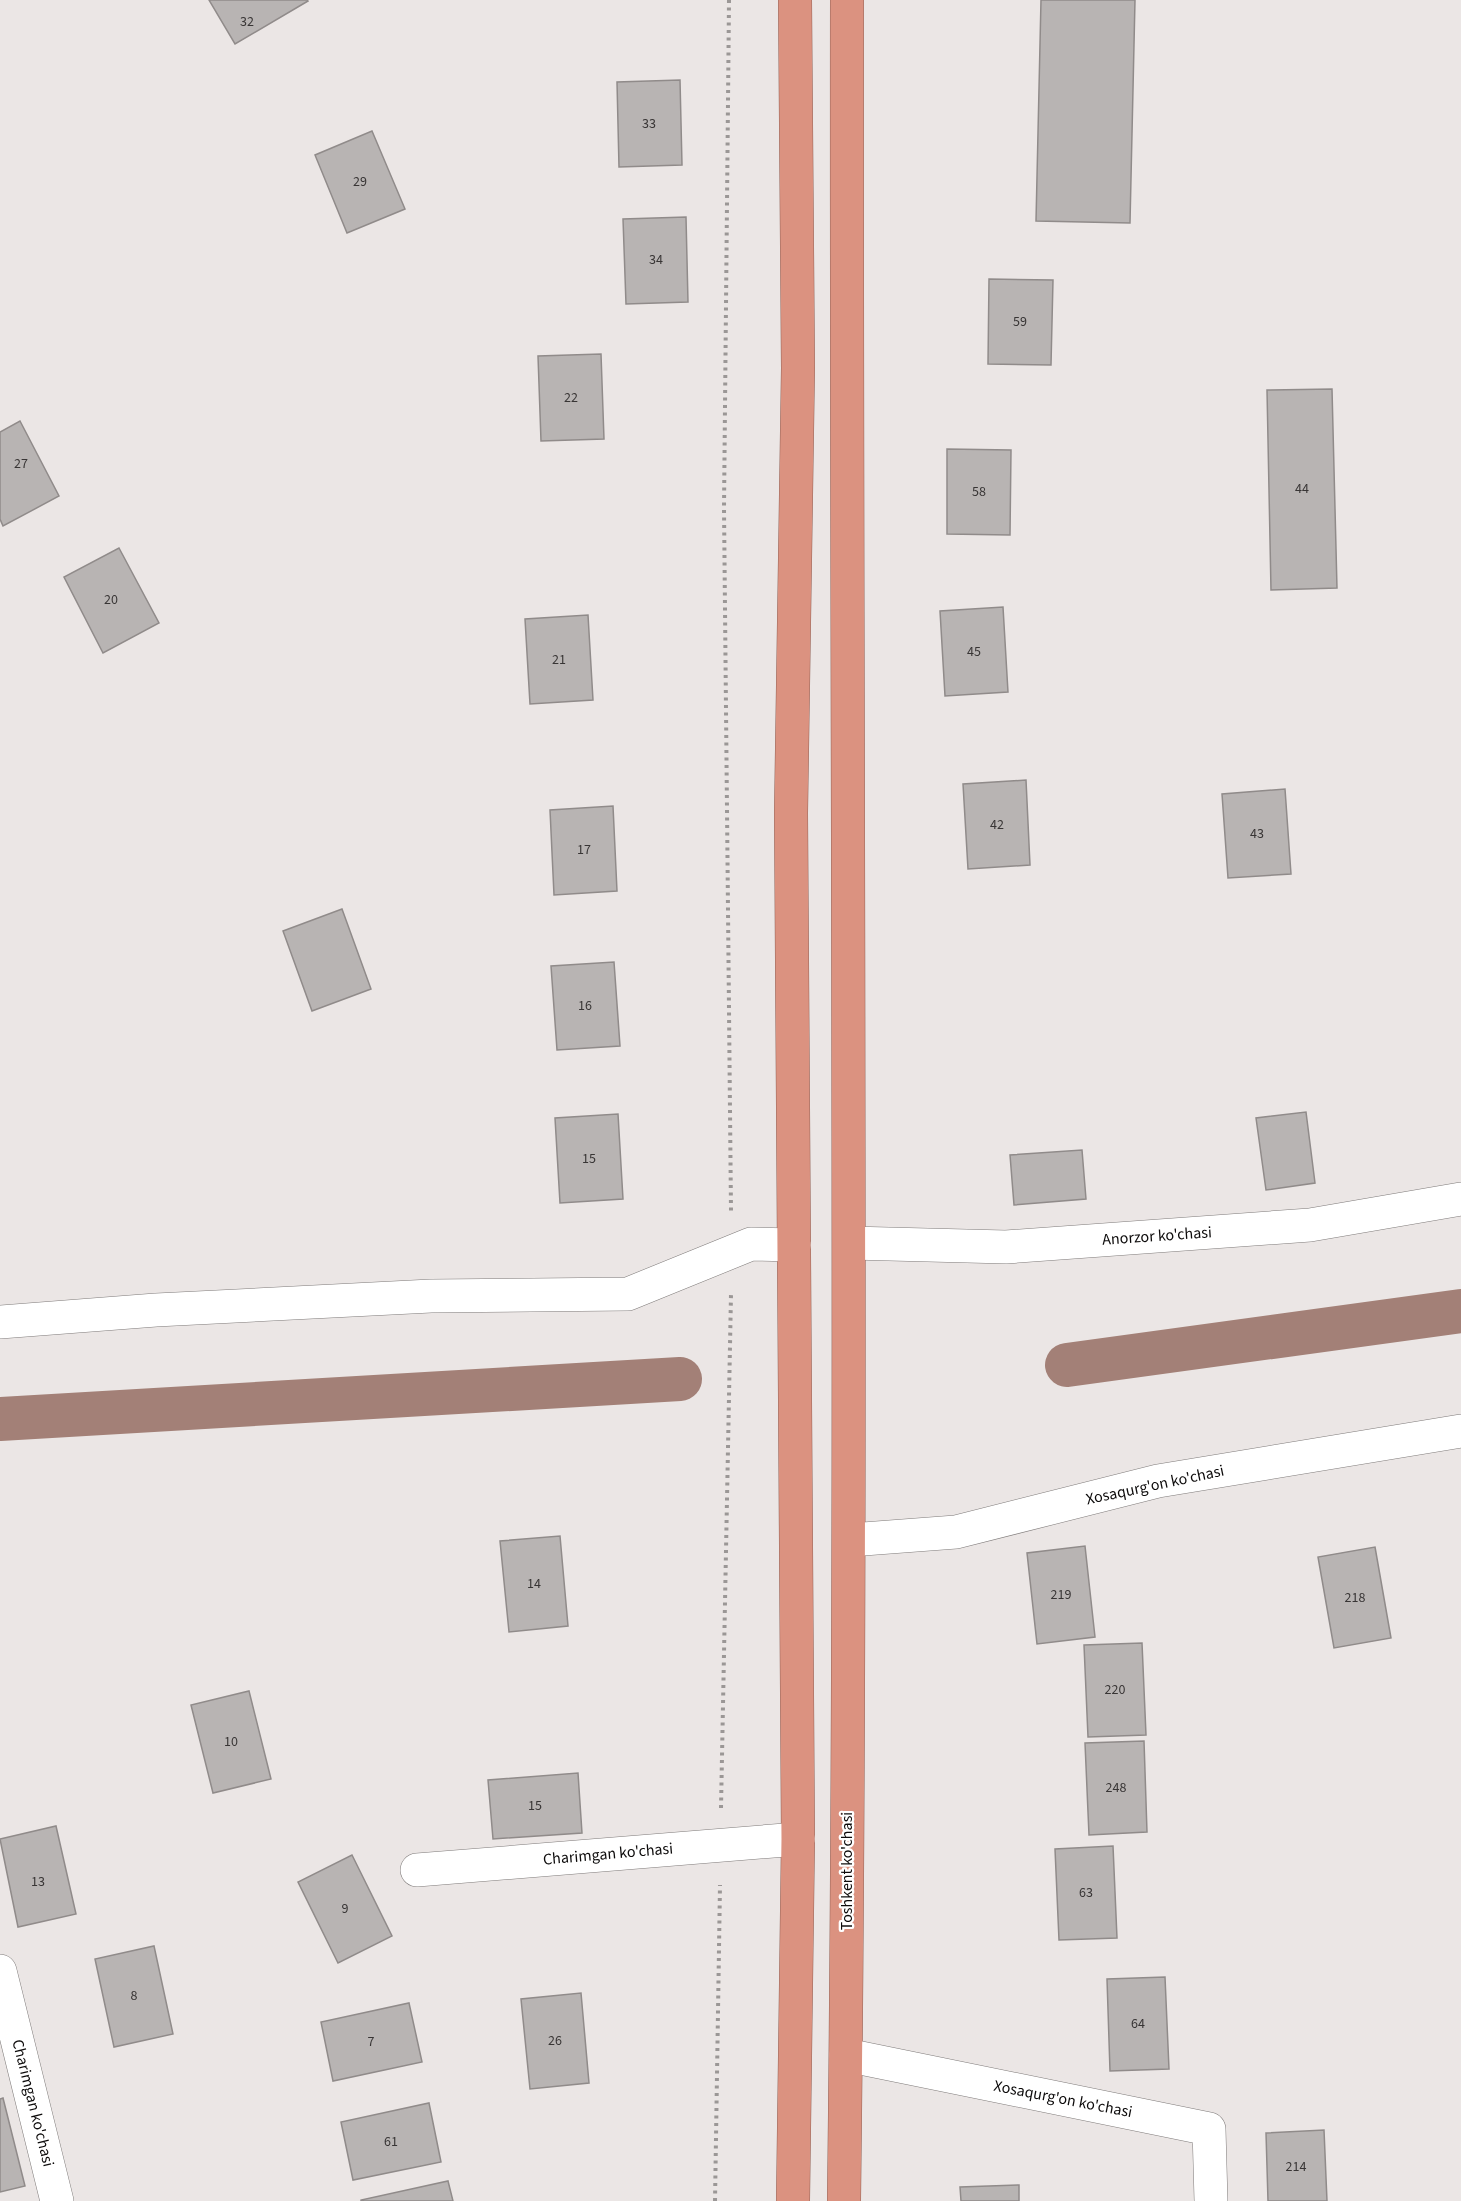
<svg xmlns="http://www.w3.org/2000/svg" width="1461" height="2201" viewBox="0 0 1461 2201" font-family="'Source Sans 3',sans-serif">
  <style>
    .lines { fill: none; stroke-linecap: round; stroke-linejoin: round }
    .canal { stroke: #a38077; stroke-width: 44 }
    .building { fill: #b8b4b3; stroke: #908b8a; stroke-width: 1.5 }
    .minor-casing { stroke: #7f7b7a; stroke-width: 34 }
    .highway-casing { stroke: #936357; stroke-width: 34 }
    .path { stroke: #9b9796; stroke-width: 4; stroke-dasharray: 3 4.5; stroke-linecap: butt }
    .minor { stroke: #fff; stroke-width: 33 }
    .highway { stroke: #db9280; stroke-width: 33 }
    .labels { text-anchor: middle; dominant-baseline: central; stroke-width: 4.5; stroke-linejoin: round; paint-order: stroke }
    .number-label { font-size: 14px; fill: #383535 }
    .street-label { font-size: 16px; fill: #0d0b0b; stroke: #fff }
  </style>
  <rect width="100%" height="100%" fill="#ebe6e5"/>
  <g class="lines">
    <g class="canal">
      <polyline points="1067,1365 1461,1311"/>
      <polyline points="0,1419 680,1379"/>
    </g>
  </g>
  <g class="building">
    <polygon points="209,0 307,0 308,1 235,44"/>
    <polygon points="1041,0 1135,0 1130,223 1036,221"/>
    <polygon points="680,80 682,165 619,167 617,82"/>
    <polygon points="372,131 405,209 347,233 315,155"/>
    <polygon points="686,217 688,302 626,304 623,219"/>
    <polygon points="989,279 1053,280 1051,365 988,364"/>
    <polygon points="601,354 604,439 541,441 538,356"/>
    <polygon points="1332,389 1337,588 1271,590 1267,390"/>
    <polygon points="20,421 59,496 3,526 0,519 0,432"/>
    <polygon points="947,449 1011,450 1010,535 947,534"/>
    <polygon points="119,548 159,623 103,653 64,577"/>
    <polygon points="1003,607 1008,692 945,696 940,611"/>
    <polygon points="588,615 593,700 530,704 525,619"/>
    <polygon points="1026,780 1030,865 968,869 963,784"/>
    <polygon points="1285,789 1291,874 1228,878 1222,794"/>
    <polygon points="613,806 617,891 554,895 550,810"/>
    <polygon points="342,909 371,989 312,1011 283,931"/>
    <polygon points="614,962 620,1046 557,1050 551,966"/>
    <polygon points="1306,1112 1315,1183 1266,1190 1256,1118"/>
    <polygon points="618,1114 623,1199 560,1203 555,1118"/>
    <polygon points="1082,1150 1086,1199 1014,1205 1010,1155"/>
    <polygon points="560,1536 568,1626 509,1632 500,1541"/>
    <polygon points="1085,1546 1095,1637 1037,1644 1027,1553"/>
    <polygon points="1375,1547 1391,1638 1334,1648 1318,1557"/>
    <polygon points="1142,1643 1146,1735 1088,1737 1084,1645"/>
    <polygon points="249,1691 271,1779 213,1793 191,1705"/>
    <polygon points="1144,1741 1147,1832 1089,1835 1085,1743"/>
    <polygon points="578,1773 582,1833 493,1839 488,1780"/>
    <polygon points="56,1826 76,1914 18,1927 0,1839"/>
    <polygon points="1113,1846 1117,1938 1059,1940 1055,1849"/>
    <polygon points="352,1855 392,1936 338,1963 298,1882"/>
    <polygon points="154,1946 173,2034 114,2047 95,1959"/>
    <polygon points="1165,1977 1169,2069 1110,2071 1107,1979"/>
    <polygon points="581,1993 589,2083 530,2089 521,1999"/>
    <polygon points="409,2003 422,2062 333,2081 321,2022"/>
    <polygon points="3,2098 25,2186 0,2192 0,2099"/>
    <polygon points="429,2103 441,2162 353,2180 341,2122"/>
    <polygon points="1324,2130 1327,2201 1268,2201 1266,2133"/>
    <polygon points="448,2181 453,2201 361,2201 361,2200"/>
    <polygon points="1019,2185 1019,2201 961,2201 960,2187"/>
  </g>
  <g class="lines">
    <defs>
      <g id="minor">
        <polyline points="850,1243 1006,1247 1310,1225 1461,1199"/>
        <polyline points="0,1322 156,1310 431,1296 628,1294 751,1244 794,1245"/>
        <polyline points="850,1540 956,1532 1158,1481 1461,1431"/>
        <polyline points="417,1870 798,1839"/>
        <polyline points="0,1971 57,2201"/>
        <polyline points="846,2055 1209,2129 1211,2201"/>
      </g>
      <g id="highway">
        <polyline points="793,2201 798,1839 791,813 798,368 795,0"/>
        <path d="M844,2201C853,1467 846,734 847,0"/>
      </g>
    </defs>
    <use href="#minor" class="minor-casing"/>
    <use href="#highway" class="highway-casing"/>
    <g class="path">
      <polyline points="729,0 724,508 731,1211"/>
      <polyline points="721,1808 731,1294"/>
      <polyline points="715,2201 720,1885"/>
    </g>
    <use href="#minor" class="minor"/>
    <use href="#highway" class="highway"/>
  </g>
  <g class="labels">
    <g class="number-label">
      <text x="247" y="22">32</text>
      <text x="649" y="124">33</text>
      <text x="360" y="182">29</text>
      <text x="656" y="260">34</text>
      <text x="1020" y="322">59</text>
      <text x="571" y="398">22</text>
      <text x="21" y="464">27</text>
      <text x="1302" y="489">44</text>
      <text x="979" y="492">58</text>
      <text x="111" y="600">20</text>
      <text x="974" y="652">45</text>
      <text x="559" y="660">21</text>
      <text x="997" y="825">42</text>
      <text x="1257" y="834">43</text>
      <text x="584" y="850">17</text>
      <text x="585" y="1006">16</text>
      <text x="589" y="1159">15</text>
      <text x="534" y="1584">14</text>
      <text x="1061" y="1595">219</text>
      <text x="1355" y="1598">218</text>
      <text x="1115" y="1690">220</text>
      <text x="231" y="1742">10</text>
      <text x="1116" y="1788">248</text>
      <text x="535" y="1806">15</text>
      <text x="38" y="1882">13</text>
      <text x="1086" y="1893">63</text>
      <text x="345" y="1909">9</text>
      <text x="134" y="1996">8</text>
      <text x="1138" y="2024">64</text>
      <text x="555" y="2041">26</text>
      <text x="371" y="2042">7</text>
      <text x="391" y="2142">61</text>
      <text x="1296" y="2167">214</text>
    </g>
    <g class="street-label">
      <text transform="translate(1157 1236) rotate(-4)">Anorzor ko'chasi</text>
      <text transform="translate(1155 1485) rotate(-12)">Xosaqurg'on ko'chasi</text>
      <text transform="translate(608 1854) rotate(-5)">Charimgan ko'chasi</text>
      <text transform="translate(847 1871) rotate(-90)">Toshkent ko'chasi</text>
      <text transform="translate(1063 2099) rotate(11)">Xosaqurg'on ko'chasi</text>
      <text transform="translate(33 2103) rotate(76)">Charimgan ko'chasi</text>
    </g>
  </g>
</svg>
